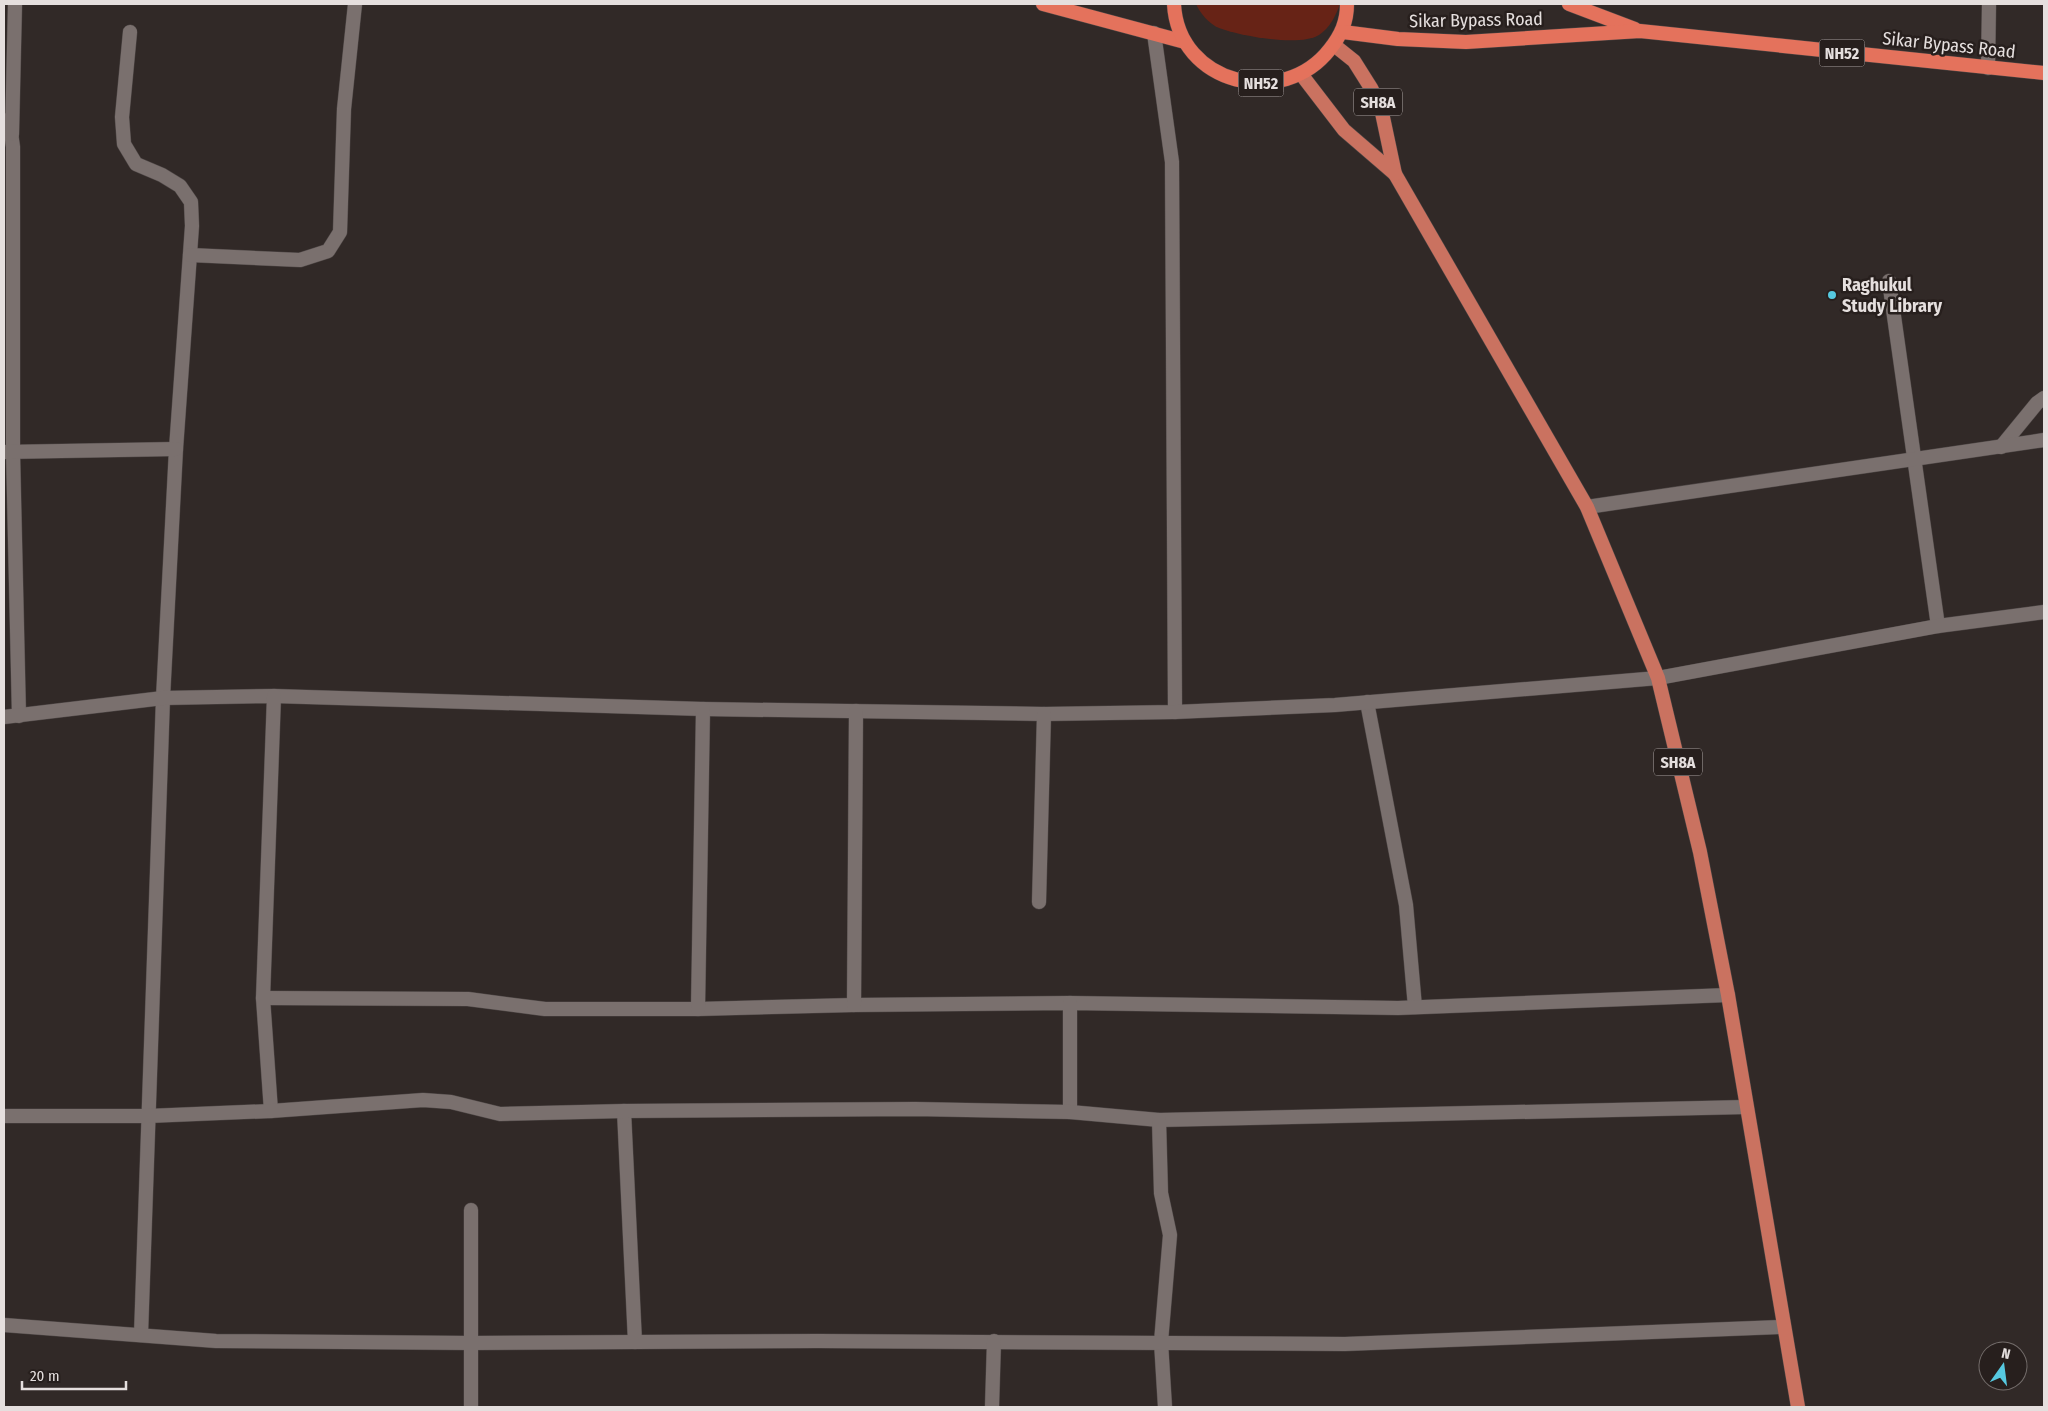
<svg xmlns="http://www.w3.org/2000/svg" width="2048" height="1411" viewBox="0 0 2048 1411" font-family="'Fira Sans Condensed',sans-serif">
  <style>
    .grass { fill: #672316 }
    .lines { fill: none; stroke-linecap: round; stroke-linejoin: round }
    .service-casing { stroke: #4e4746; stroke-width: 15 }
    .minor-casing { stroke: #4e4746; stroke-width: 15 }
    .primary-casing { stroke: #4e4746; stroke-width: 15 }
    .trunk-casing { stroke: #4e4746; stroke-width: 15 }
    .service { stroke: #7a706e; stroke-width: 14 }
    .minor { stroke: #7a706e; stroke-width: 14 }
    .primary { stroke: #ca7260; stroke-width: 14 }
    .trunk { stroke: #e4725c; stroke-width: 14 }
    .poi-dot { fill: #56c9e0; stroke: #271f1d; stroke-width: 2 }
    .labels { text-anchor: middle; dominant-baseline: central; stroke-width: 5; stroke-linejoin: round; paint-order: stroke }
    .shield { fill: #271f1d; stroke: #aca5a4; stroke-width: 1 }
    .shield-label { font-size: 16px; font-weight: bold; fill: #e5dfde }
    .street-label { font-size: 18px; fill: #e5dfde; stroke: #271f1d }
    .poi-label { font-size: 18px; font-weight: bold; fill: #e5dfde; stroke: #271f1d; text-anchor: start }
  </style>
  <rect width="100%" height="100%" fill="#312927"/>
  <path class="grass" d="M1196,4H1340C1336,15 1330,28 1319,35C1300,47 1240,36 1219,28C1209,24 1200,13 1196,4Z"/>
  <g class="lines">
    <defs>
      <g id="service">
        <polyline points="1988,68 1989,4"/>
        <polyline points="2001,447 2037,403 2044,398"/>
      </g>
      <g id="minor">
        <polyline points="130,32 122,117 124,144 136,164 162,175 180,186 191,202 192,226 176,449 163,698 141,1335"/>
        <polyline points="1154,33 1172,162 1175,712"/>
        <polyline points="4,120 10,125 13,147 13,452 19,716"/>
        <polyline points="12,134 15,4"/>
        <polyline points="190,255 300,260 328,251 340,232 344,109 355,4"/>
        <polyline points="1889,281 1938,626"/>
        <polyline points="4,452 176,449"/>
        <polyline points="1587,507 2044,440"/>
        <polyline points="1367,702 1406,905 1415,1007"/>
        <polyline points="4,717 163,698 274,696 703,709 1044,714 1175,712 1335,705 1658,678 1938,626 2044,612"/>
        <polyline points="1039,902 1044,714"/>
        <polyline points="263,998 468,999 545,1009 698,1009 854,1005 1070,1003 1398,1008 1728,995"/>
        <polyline points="854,1005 856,711"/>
        <polyline points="698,1009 703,709"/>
        <polyline points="271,1111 263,998 274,696"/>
        <polyline points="624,1111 635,1342"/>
        <polyline points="1070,1112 1070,1003"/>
        <polyline points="4,1116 148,1116 271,1111 423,1100 451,1102 500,1114 624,1111 915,1109 1070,1112 1159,1120 1746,1107"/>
        <polyline points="1159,1120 1161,1193 1170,1235 1161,1342 1165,1407"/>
        <polyline points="4,1325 216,1341 472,1343 818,1341 1345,1344 1783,1327"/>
        <polyline points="471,1407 471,1210"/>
        <polyline points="992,1407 994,1341"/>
      </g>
      <g id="primary">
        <polyline points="1334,45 1354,61 1371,88 1381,108 1395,174 1587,507 1658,678 1700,852 1728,995 1798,1407"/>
        <polyline points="1301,74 1344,130 1395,174"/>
      </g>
      <g id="trunk">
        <polyline points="1043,4 1185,42"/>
        <path d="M1174,4C1178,84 1283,110 1330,49C1341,35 1347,22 1347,4"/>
        <polyline points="1569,4 1635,29"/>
        <polyline points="1343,32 1398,39 1466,42 1640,31 2044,73"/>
      </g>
    </defs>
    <use href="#service" class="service-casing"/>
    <use href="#minor" class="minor-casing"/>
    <use href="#primary" class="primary-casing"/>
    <use href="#trunk" class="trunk-casing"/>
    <use href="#service" class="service"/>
    <use href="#minor" class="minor"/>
    <use href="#primary" class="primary"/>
    <use href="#trunk" class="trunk"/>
  </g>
  <circle class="poi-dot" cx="1832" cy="295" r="5"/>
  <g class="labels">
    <g class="shield">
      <rect x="1819.5" y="39.5" width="45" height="27" rx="4"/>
      <rect x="1238.5" y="69.5" width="45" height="27" rx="4"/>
      <rect x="1354" y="88.5" width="48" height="27" rx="4"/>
      <rect x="1654" y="748.5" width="48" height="27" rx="4"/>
    </g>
    <g class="shield-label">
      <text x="1842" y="53">NH52</text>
      <text x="1261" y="83">NH52</text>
      <text x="1378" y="102">SH8A</text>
      <text x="1678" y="762">SH8A</text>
    </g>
    <g class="street-label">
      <text transform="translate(1476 20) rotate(-1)">Sikar Bypass Road</text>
      <text transform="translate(1949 45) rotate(6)">Sikar Bypass Road</text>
    </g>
    <g class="poi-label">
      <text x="1842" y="285">Raghukul<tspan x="1842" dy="21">Study Library</tspan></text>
    </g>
  </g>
  <rect width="2048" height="1411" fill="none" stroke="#e5dfde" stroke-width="10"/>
  <g transform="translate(2003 1366) rotate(14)"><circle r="24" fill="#271f1d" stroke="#736c6a"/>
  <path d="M0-4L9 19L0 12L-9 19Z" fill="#56c9e0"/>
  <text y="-8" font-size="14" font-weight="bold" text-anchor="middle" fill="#e5dfde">N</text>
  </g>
  <path d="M22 1381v8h104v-8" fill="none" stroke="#e5dfde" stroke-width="2.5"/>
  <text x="30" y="1381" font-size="15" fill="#e5dfde" stroke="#271f1d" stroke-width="4" paint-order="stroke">20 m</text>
</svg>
